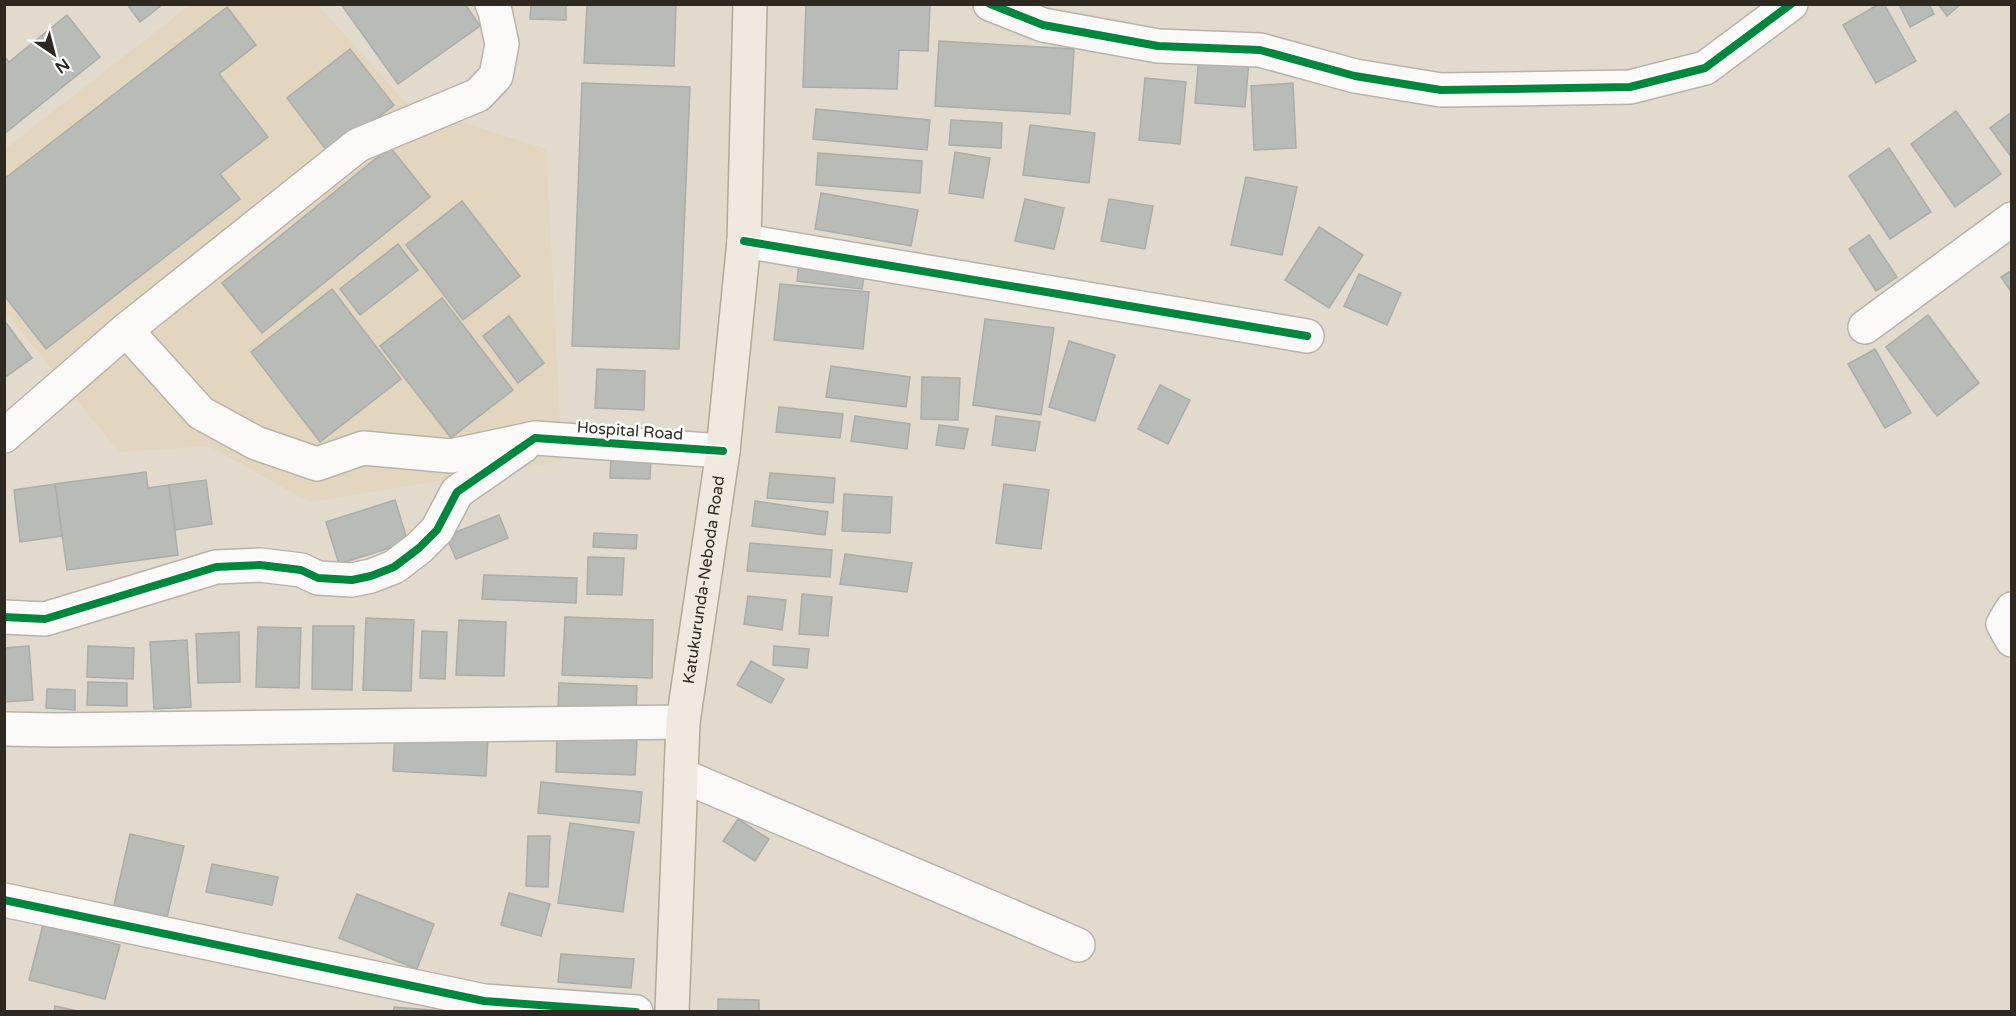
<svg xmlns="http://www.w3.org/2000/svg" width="2016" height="1016" viewBox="0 0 2016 1016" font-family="'Varela Round',sans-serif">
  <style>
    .built { fill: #e2d6bf }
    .building { fill: #b8bbb6; stroke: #aaada8; stroke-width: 1.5 }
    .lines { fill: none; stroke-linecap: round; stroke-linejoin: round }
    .minor-casing { stroke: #b8b3a9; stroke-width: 36 }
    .major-casing { stroke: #b3a994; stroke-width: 36 }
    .minor { stroke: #faf9f8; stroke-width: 33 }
    .major { stroke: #efe9df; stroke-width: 33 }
    .cycleway-casing { stroke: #fff; stroke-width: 11 }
    .cycleway { stroke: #00873e; stroke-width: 8 }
    .labels { text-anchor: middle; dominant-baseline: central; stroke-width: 5; stroke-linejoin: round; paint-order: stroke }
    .street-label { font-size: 16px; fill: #2f2a21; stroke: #fff }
  </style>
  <rect width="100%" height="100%" fill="#e1dacd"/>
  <polygon class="built" points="190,5 318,5 408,105 546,149 562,461 309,502 209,446 119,452 5,311 5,149"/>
  <g class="building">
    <polygon points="127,4 163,4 140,22"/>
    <polygon points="341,4 465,4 480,26 398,84"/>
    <polygon points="531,4 566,4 566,20 530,19"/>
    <polygon points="587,4 676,4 674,66 584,63"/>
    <polygon points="806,4 930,4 928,51 899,50 897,89 803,87"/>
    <polygon points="1879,4 1884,4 1916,61 1876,83 1843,25"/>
    <polygon points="1899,4 1929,4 1934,14 1910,27"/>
    <polygon points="1938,4 1961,4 1947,16"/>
    <polygon points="227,7 256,45 219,74 268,137 220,174 240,199 46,349 4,295 4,179"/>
    <polygon points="67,15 100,57 4,134 4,56 9,62"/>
    <polygon points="939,41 1074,49 1070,114 935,106"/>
    <polygon points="350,49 394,105 330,155 287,98"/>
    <polygon points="1199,56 1249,61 1245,107 1195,103"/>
    <polygon points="1145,78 1186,82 1180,144 1139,140"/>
    <polygon points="582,83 690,87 679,349 572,346"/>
    <polygon points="1293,83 1296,148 1254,150 1251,86"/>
    <polygon points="816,109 930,120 927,150 813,139"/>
    <polygon points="1956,111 2001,174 1955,207 1911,144"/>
    <polygon points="2012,112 2012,158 1990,128"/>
    <polygon points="951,120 1002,123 1001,148 949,145"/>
    <polygon points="1030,125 1095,133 1089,183 1023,175"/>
    <polygon points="390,147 430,197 262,333 222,283"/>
    <polygon points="1889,148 1931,212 1890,239 1849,176"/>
    <polygon points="955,152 990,158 983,198 949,193"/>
    <polygon points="818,153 922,161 920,193 816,185"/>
    <polygon points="1246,177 1297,187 1282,255 1231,245"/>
    <polygon points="821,193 918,210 911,246 815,229"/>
    <polygon points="1025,199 1064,208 1054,249 1015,241"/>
    <polygon points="1109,199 1153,206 1145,249 1101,241"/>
    <polygon points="462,201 520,276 463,320 406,245"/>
    <polygon points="1319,227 1363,255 1329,308 1285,280"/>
    <polygon points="1869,235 1897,277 1876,291 1849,249"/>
    <polygon points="398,244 418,270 360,315 340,289"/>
    <polygon points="799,262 865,270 862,289 797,281"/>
    <polygon points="2012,270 2012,293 2001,277"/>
    <polygon points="1359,274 1401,293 1387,325 1344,306"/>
    <polygon points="780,284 869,292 863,349 774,340"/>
    <polygon points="332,289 401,379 320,442 251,352"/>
    <polygon points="442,298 513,390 451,438 380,346"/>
    <polygon points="1928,315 1979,383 1937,416 1886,347"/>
    <polygon points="509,316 544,363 518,383 483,336"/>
    <polygon points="985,319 1054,328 1041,415 973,405"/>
    <polygon points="4,320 32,358 4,378"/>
    <polygon points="1069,341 1115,355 1095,421 1049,407"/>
    <polygon points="1875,349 1911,413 1885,428 1848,364"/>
    <polygon points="831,366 910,377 906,407 826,397"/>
    <polygon points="597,369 645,371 644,410 595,408"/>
    <polygon points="922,377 960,378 958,420 921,419"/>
    <polygon points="1160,385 1190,400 1168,444 1138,429"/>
    <polygon points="779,407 843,414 840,438 776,432"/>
    <polygon points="855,416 910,424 907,449 851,441"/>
    <polygon points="996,416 1040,422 1035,451 992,445"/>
    <polygon points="939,425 968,429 964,449 936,445"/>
    <polygon points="611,456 651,457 650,479 610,478"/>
    <polygon points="146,472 148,488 169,485 178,555 67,570 55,484"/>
    <polygon points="770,473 835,478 833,503 767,498"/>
    <polygon points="206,480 212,524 175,530 169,485"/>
    <polygon points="55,484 62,536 20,542 14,490"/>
    <polygon points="1004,484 1049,490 1041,549 996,543"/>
    <polygon points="844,494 892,497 890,533 842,531"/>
    <polygon points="395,500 408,542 339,564 326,522"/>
    <polygon points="755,501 828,512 825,535 752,526"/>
    <polygon points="499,515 508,538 456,559 446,536"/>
    <polygon points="594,533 637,535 636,549 593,547"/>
    <polygon points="750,543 832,550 830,577 747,571"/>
    <polygon points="845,554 912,563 907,592 840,584"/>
    <polygon points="588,557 624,558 622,595 587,594"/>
    <polygon points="484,575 577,578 576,603 482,599"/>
    <polygon points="802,594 832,597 828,636 799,634"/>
    <polygon points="748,596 786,600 782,630 744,624"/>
    <polygon points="565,617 653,620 652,678 562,675"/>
    <polygon points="366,618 414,620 411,691 363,690"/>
    <polygon points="459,620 506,622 504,676 456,675"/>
    <polygon points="313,626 354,626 352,690 312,689"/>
    <polygon points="258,627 301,628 299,688 256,687"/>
    <polygon points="422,631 447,632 445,679 420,678"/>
    <polygon points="239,632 240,682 198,683 196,634"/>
    <polygon points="187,640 191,707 154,709 150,642"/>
    <polygon points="29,646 33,700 4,702 4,648"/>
    <polygon points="88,646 134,648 133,679 87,677"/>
    <polygon points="774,646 809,649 807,668 773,665"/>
    <polygon points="751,661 784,679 771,703 737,685"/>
    <polygon points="88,682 127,683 127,706 87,705"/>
    <polygon points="559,683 637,686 636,713 558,710"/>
    <polygon points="47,689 75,690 75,710 46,708"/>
    <polygon points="395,732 488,737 486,776 393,771"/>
    <polygon points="557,737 637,740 635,775 556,772"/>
    <polygon points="541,782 642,792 639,823 538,813"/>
    <polygon points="738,819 769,839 755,861 723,841"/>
    <polygon points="570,823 634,832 623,912 558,903"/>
    <polygon points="130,834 184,846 167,917 114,905"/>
    <polygon points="528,836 550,836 548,887 526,886"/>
    <polygon points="212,864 278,877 272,905 206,892"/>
    <polygon points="509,893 550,904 541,936 501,925"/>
    <polygon points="357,894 434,924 417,969 339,938"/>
    <polygon points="43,925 120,945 105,999 29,980"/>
    <polygon points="561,954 634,959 631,988 558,982"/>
    <polygon points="718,999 759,1000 759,1012 718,1012"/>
    <polygon points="55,1006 82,1012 54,1012"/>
    <polygon points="394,1007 457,1012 393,1012"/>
  </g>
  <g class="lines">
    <defs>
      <g id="minor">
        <polyline points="990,4 1043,25 1158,46 1260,50 1355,76 1441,90 1630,87 1705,68 1791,4"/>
        <polyline points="744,241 1307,336"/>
        <polyline points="1865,327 2012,219"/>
        <polyline points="126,330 201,413 256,443 317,464 363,448 451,456 535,438 723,451"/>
        <polyline points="4,436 126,330 358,145 478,95 496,76 502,44 495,11 492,4"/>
        <polyline points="2012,609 2003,624 2012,640"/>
        <polyline points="4,617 45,619 216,567 260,565 301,570 318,578 352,580 371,576 394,567 419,548 437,530 457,492 523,446"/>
        <polyline points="4,729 54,730 683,722"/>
        <polyline points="681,775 1078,945"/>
        <polyline points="4,900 484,1001 636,1012"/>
      </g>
      <g id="major">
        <path id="s1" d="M672,1012L683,722L723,451L744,241L750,4"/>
      </g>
    </defs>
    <use href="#minor" class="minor-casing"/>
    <use href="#major" class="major-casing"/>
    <use href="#minor" class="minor"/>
    <use href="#major" class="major"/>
    <defs>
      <g id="cycleway">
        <polyline points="990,4 1043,25 1158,46 1260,50 1355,76 1441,90 1630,87 1705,68 1791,4"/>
        <polyline points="744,241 1307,336"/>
        <polyline points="4,617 45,619 216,567 260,565 301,570 318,578 352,580 371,576 394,567 419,548 437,530 457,492 535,438 723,451"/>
        <polyline points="4,900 484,1001 636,1012"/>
      </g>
    </defs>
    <use href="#cycleway" class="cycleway-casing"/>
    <use href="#cycleway" class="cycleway"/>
  </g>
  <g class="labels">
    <g class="street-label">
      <text transform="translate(630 431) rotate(4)">Hospital Road</text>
      <text stroke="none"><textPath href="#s1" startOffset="434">Katukurunda-Neboda Road</textPath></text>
    </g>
  </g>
  <rect width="2016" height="1016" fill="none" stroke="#2f2a21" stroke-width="12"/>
  <g transform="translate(54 54) rotate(145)" stroke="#ffffff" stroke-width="4.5" paint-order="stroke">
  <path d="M0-4.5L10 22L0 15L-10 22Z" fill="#2f2a21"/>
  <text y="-9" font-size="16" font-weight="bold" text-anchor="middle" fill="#2f2a21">N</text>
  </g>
</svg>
